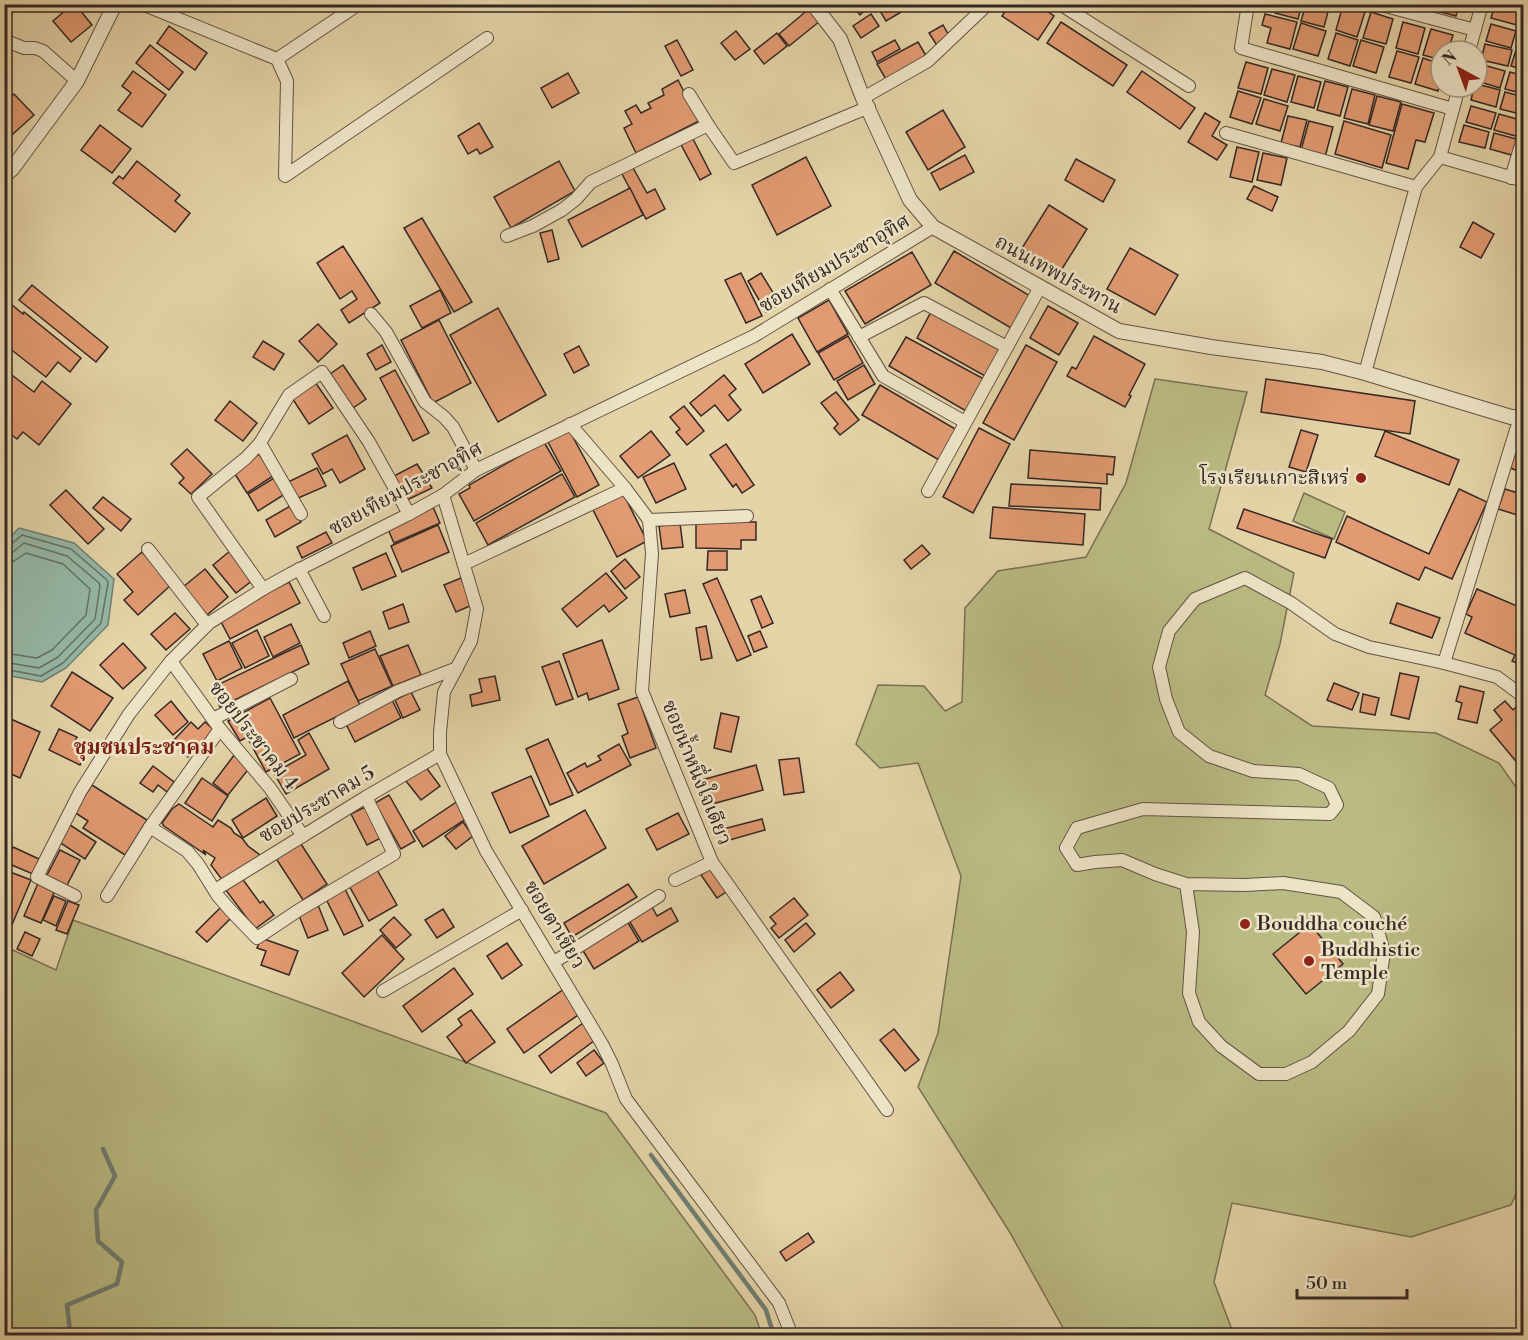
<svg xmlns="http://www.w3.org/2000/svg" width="1528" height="1340" viewBox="0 0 1528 1340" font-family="'Libre Bodoni','Noto Serif Thai',serif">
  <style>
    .green { fill: #babb83; stroke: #787254; stroke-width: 1.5 }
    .water { fill: #95b8a7; stroke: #6f7e73; stroke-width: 1.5 }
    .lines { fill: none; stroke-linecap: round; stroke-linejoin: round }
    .shore { stroke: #657066; stroke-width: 1.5 }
    .stream { stroke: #6f7e73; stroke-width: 4.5 }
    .building { fill: #e19a71; stroke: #352824; stroke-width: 1.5 }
    .minor-casing { stroke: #615345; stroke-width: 14 }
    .tertiary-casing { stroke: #615345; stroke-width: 16 }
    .minor { stroke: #ede3c6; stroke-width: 12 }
    .tertiary { stroke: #ede3c6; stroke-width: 14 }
    .poi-dot { fill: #8f2418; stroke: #ede3c6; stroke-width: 2 }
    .labels { text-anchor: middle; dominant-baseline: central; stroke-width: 5; stroke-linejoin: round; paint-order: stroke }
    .street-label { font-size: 20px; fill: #352824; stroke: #ede3c6 }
    .poi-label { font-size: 20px; fill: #352824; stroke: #ede3c6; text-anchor: start }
    .neighbourhood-label { font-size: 21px; font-weight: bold; fill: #7a1f14; stroke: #ede3c6 }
  </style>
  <rect width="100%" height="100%" fill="#e4d4a8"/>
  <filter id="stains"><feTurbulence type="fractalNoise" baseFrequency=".00333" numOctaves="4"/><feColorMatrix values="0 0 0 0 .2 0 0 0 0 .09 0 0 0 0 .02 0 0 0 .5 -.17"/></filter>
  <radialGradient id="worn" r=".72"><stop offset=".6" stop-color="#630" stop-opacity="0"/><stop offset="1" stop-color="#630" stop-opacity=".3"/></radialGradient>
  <g class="green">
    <polygon points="1155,379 1247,392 1209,529 1294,573 1280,644 1265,695 1312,726 1436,733 1499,763 1523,797 1524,1177 1511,1205 1411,1237 1232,1203 1214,1282 1234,1335 1067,1335 1009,1231 918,1087 938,1033 961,876 918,763 880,768 856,744 878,685 924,686 945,711 962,702 965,608 998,571 1086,557 1126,483"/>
    <polygon points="1304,493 1345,512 1334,539 1293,521"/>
    <polygon points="73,920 606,1113 755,1315 762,1335 5,1335 4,946 56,970"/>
  </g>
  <polygon class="water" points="19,528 74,543 114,579 108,625 66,668 42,682 5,675 5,542"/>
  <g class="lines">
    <g class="shore">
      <polyline points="4,546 10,545 22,535 71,549 107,580 108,583 101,623 63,663 41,676 4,669"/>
      <polyline points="4,554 13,552 24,543 67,556 99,583 100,586 95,619 58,657 39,668 4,662"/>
      <polyline points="4,563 14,561 26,553 63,564 90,589 86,615 52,650 37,658 4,653"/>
    </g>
    <g class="stream">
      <polyline points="651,1155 766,1310 774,1336"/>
      <polyline points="75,1336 70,1331 67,1305 117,1284 122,1262 98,1241 96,1210 115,1176 103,1149"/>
    </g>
  </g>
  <g class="building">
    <polygon points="73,4 75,4 92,25 71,42 53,21"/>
    <polygon points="851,4 872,4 860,15"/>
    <polygon points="891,4 915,4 886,21 880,11"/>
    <polygon points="1010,4 1037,4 1054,16 1038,40 1002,16"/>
    <polygon points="1278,4 1302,4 1298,19 1275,13"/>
    <polygon points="1306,4 1330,4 1324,27 1301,21"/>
    <polygon points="1435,4 1459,4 1456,16 1433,10"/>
    <polygon points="1495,4 1508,4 1521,8 1517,25 1491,18"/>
    <polygon points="1343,5 1365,12 1357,37 1336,30"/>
    <polygon points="810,8 820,21 789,46 779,34"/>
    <polygon points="1371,12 1393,19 1386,44 1363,38"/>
    <polygon points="871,14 879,26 861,38 853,26"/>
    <polygon points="1265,14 1297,22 1290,49 1267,43 1271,28 1262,25"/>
    <polygon points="1061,22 1127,65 1113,86 1047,43"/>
    <polygon points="1403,22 1425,28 1418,54 1396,48"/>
    <polygon points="1301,23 1326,31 1318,56 1293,49"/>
    <polygon points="1491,24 1516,31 1511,48 1486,41"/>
    <polygon points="943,25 951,39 938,47 929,33"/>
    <polygon points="169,26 207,53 195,70 157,43"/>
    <polygon points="1431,29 1453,35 1448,51 1441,51 1441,60 1423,55"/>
    <polygon points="736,31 750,49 735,60 721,43"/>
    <polygon points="1521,31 1524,31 1524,49 1516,47"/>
    <polygon points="777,33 787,46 764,64 754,51"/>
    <polygon points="1336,33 1358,40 1350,66 1328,59"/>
    <polygon points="677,40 693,70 681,76 665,46"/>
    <polygon points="895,40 900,49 877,62 872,52"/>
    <polygon points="1361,40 1384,47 1376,73 1353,66"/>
    <polygon points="918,42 928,59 887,81 877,64"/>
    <polygon points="1485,44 1512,50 1508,66 1481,60"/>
    <polygon points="150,45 183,72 169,90 136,63"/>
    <polygon points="1516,50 1524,52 1524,70 1511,66"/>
    <polygon points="1397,51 1419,57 1411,83 1389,77"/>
    <polygon points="1423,58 1441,64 1441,80 1438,91 1415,84"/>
    <polygon points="1246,62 1268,68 1261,94 1238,88"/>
    <polygon points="1480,64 1505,71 1500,88 1477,81 1477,75"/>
    <polygon points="1272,69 1295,75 1287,102 1264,95"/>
    <polygon points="133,71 166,95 142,127 118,110 131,93 122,86"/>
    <polygon points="1142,71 1195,108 1180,129 1127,92"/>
    <polygon points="1510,72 1524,76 1524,94 1505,89"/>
    <polygon points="568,73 579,93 552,108 541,88"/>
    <polygon points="1298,76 1321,82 1314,108 1291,102"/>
    <polygon points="678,80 699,121 636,153 624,128 632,124 625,111 636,105 641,113 651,108 648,103 664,95 662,89"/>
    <polygon points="1325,81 1348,87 1340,116 1317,110"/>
    <polygon points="1477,84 1500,90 1496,107 1471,100 1474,87 1477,87"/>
    <polygon points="1352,89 1375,95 1368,124 1344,118"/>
    <polygon points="1238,91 1261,98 1252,124 1230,117"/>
    <polygon points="1505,92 1524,97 1524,115 1500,109"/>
    <polygon points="14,94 34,115 4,142 4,103"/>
    <polygon points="1377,96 1401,102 1393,131 1369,125"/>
    <polygon points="1264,99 1288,106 1280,131 1256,124"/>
    <polygon points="1402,104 1434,113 1425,142 1416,140 1408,169 1386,163"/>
    <polygon points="1471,106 1496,113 1491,129 1466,122"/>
    <polygon points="943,110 965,147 928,170 906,132"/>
    <polygon points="1205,113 1220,122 1212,136 1227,145 1217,160 1188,142"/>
    <polygon points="1499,114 1524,121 1519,137 1494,130"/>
    <polygon points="1288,116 1307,120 1300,147 1281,143"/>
    <polygon points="1309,121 1333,127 1325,157 1301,150"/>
    <polygon points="1344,121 1391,135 1382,168 1335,154"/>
    <polygon points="479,123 493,147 480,154 477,149 468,154 458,136"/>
    <polygon points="100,125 131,149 112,173 81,150"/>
    <polygon points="1464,125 1489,132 1485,148 1459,142"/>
    <polygon points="1494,133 1520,140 1515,156 1490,149"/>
    <polygon points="691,135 711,174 700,180 679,141"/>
    <polygon points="1237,147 1259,152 1252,182 1230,177"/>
    <polygon points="1263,153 1287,158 1281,185 1257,180"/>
    <polygon points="965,155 974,172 940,190 931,173"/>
    <polygon points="806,157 831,206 777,235 752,185"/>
    <polygon points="1076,159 1115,180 1103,202 1065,180"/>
    <polygon points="137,161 180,195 175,201 190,213 175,232 113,183 119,176 123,179"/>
    <polygon points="559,161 575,191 511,228 494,197"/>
    <polygon points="632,166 647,193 655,189 665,209 646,219 621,172"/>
    <polygon points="1254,186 1278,197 1272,211 1247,199"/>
    <polygon points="630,188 643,215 582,247 568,220"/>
    <polygon points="1049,205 1087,229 1060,272 1022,248"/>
    <polygon points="422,218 472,302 454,312 404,228"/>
    <polygon points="1473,222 1494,234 1481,258 1460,247"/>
    <polygon points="552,230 559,259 548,262 540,233"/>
    <polygon points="343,246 380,303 349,323 341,310 357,299 352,291 340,299 317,263"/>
    <polygon points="1130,248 1178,275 1155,315 1107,289"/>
    <polygon points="954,251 1030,296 1011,328 935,283"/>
    <polygon points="912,252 931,285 865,324 845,291"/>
    <polygon points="741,273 762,316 746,323 725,280"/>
    <polygon points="761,273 780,304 766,312 748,281"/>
    <polygon points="32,285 108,347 96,362 19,300"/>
    <polygon points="440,290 451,313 422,328 410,306"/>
    <polygon points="829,300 848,334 817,352 798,318"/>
    <polygon points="11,304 23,314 24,312 81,358 70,372 58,362 46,377 4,344 4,312"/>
    <polygon points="1048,306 1078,323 1059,355 1030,338"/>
    <polygon points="498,308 546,395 498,422 450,335"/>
    <polygon points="932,310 1001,347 985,376 917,338"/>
    <polygon points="439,320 471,383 433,403 401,340"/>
    <polygon points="318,324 337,344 318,362 299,341"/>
    <polygon points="792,334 810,364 763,393 745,364"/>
    <polygon points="848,336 863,363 834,380 818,353"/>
    <polygon points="1094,336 1145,364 1129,395 1131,396 1125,407 1067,376 1072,367 1076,369"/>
    <polygon points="906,337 984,379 966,411 889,366"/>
    <polygon points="263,341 284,354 274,370 253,357"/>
    <polygon points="382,345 391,362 376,370 367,354"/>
    <polygon points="1026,345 1057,362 1014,440 983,423"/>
    <polygon points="579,346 589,365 574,373 564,354"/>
    <polygon points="343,365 366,399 353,408 330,374"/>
    <polygon points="864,365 875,384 848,400 837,381"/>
    <polygon points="4,369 34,392 42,381 71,404 39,445 23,432 17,439 4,429"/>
    <polygon points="395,370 429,433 413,441 380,378"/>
    <polygon points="724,375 736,389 729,395 741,410 728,421 715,405 701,416 690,403"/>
    <polygon points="313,379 333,408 309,424 290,395"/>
    <polygon points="1266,379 1415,401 1410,434 1261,412"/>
    <polygon points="880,385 957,430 939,460 862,415"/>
    <polygon points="836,392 859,420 840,435 834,428 838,424 821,403"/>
    <polygon points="230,401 257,423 243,441 215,420"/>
    <polygon points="684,406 704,431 687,445 676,432 680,429 670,417"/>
    <polygon points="1524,427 1524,473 1510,468"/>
    <polygon points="979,428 1010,444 973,513 943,497"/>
    <polygon points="569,430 599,485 577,497 548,442"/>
    <polygon points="1301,430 1318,435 1306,472 1289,467"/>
    <polygon points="651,431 670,455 638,478 620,456"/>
    <polygon points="1385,431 1459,460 1449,485 1375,456"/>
    <polygon points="347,435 365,469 340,483 332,469 323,474 312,454"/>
    <polygon points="544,442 561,471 474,521 459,494 470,488 469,485"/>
    <polygon points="726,444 754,485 742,493 736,484 733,487 710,455"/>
    <polygon points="187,449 212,474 191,494 179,483 184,478 171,464"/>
    <polygon points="1030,450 1115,457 1113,475 1107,474 1107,484 1028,478"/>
    <polygon points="259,454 273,476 247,493 233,471"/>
    <polygon points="674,463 686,489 656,503 643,477"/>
    <polygon points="417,464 432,488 405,501 392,477"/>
    <polygon points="317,468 326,486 296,499 288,482"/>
    <polygon points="562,474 575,497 488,545 476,523"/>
    <polygon points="274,478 285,494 258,511 248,494"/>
    <polygon points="1521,482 1524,483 1524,517 1498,509 1505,489 1518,493"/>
    <polygon points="1011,484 1101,488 1100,510 1009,506"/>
    <polygon points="1459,489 1487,502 1452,579 1425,567 1419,580 1336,542 1347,516 1429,554"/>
    <polygon points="66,490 104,529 88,544 50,505"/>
    <polygon points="623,493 647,541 617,557 592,508"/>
    <polygon points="103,497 131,519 121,531 93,508"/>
    <polygon points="292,505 301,522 275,537 266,520"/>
    <polygon points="433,507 440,523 394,543 387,527"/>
    <polygon points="993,507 1085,514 1083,545 990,538"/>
    <polygon points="1244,509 1332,539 1325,558 1237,528"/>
    <polygon points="696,522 756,522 756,540 741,540 741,549 696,548"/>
    <polygon points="680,523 683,547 662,549 659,526"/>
    <polygon points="438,525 449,552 402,572 391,546"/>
    <polygon points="326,532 332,543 302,558 297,547"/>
    <polygon points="922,545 930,554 911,569 904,560"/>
    <polygon points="230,551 253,580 236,593 213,565"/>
    <polygon points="708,551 727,551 727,570 707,570"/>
    <polygon points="142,552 171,585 138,615 124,600 133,592 117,574"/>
    <polygon points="386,553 396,576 362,590 353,568"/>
    <polygon points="625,559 640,577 625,589 611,571"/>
    <polygon points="205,569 228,597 207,615 183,587"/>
    <polygon points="606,573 627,598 609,612 604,605 577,627 562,609"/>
    <polygon points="461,578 472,605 456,612 444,585"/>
    <polygon points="717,578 751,655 737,661 703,584"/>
    <polygon points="289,582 300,603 230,639 219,618"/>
    <polygon points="1477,589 1524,609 1524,644 1520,652 1524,654 1524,666 1512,661 1515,655 1465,633 1472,617 1466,614"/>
    <polygon points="685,590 690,613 670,617 665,594"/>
    <polygon points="761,596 773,623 762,628 751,600"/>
    <polygon points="1397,603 1440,618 1432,638 1390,623"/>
    <polygon points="403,604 409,622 389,629 383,612"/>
    <polygon points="175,613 190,629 166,650 151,634"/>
    <polygon points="291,624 300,643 273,657 264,637"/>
    <polygon points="706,626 712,658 701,660 696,628"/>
    <polygon points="257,630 269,656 245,668 232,643"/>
    <polygon points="370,631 376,646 349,658 343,643"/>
    <polygon points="760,631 767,647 754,652 748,636"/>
    <polygon points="602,640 619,689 589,700 587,693 578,697 563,654"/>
    <polygon points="229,641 242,668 217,681 203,654"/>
    <polygon points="123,643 146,668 123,689 100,665"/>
    <polygon points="301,645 309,664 220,707 211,688"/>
    <polygon points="408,645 421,675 393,686 380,656"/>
    <polygon points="375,649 392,686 358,701 341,664"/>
    <polygon points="559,661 573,699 556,705 542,667"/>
    <polygon points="72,672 113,698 90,731 51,706"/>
    <polygon points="1400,673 1419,677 1409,719 1391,715"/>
    <polygon points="495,676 500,700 472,706 470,695 482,692 479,679"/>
    <polygon points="348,681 360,705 294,738 283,715"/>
    <polygon points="1334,683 1359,693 1352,710 1327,700"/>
    <polygon points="1460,686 1484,692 1477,723 1458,719 1462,703 1456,701"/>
    <polygon points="411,692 420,710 403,718 395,700"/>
    <polygon points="1363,694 1379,698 1375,715 1360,712"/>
    <polygon points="638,697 656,748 630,758 622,736 628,733 618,704"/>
    <polygon points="270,698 300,754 266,772 247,737 240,741 228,721"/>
    <polygon points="391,698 401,718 355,742 345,722"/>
    <polygon points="171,701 188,722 173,735 155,715"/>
    <polygon points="1505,701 1513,710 1517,706 1524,714 1524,771 1490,730 1502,720 1494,710"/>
    <polygon points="721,713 739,717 731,752 714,748"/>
    <polygon points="4,716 40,732 20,778 4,771"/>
    <polygon points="191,722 198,729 205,722 214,730 188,757 173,741"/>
    <polygon points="59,729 77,737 73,744 87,751 80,765 49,750"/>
    <polygon points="309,733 329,769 286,794 274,773 306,755 298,740"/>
    <polygon points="548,739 573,795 550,805 526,749"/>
    <polygon points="619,744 631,765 578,793 567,773 585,763 587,767 601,760 598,756"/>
    <polygon points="235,754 251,766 228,795 213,783"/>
    <polygon points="799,758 804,792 784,795 779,760"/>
    <polygon points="756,765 763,790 705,806 698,781"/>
    <polygon points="153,766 174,782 167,792 158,785 153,792 140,783"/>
    <polygon points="425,766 440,786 421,800 406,781"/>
    <polygon points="531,776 549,816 510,833 492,793"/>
    <polygon points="202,778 228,796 212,821 185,803"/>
    <polygon points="92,785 147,820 125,855 83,828 88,821 74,812"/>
    <polygon points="389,795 415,841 401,849 375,803"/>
    <polygon points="266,798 277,816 243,838 232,820"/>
    <polygon points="458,801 469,817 423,847 413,831"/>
    <polygon points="179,804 213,827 218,820 231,828 234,833 242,838 248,846 260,855 223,881 211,865 215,858 203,850 206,855 164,826 162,823 172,809"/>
    <polygon points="367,806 383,837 367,845 351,814"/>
    <polygon points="585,810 606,848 544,884 522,846"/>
    <polygon points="678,813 689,834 657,850 646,829"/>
    <polygon points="762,819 765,830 726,841 723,829"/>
    <polygon points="463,822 473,836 456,849 445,836"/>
    <polygon points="67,823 96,842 85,859 56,840"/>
    <polygon points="299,841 327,884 303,900 275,857"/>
    <polygon points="13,847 39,859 33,874 7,863"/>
    <polygon points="60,850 80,860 65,889 45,879"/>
    <polygon points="376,868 397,905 369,921 348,884"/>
    <polygon points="710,869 726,892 717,898 701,875"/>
    <polygon points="5,870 31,880 11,927 4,924"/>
    <polygon points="241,877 260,903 263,901 274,915 255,929 225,889"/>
    <polygon points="39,881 56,888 41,923 24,916"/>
    <polygon points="628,884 637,897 572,937 564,923"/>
    <polygon points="345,889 363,926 344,935 326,899"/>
    <polygon points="54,896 66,901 56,926 43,920"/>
    <polygon points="794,898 808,915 779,938 771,928 776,924 770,917"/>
    <polygon points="68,901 79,905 67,934 56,930"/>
    <polygon points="318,905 328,930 308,938 298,913"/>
    <polygon points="651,905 657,916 671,908 678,921 642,942 628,919"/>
    <polygon points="222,906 232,917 207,942 196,932"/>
    <polygon points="443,909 454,927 437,938 425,920"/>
    <polygon points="394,917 411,935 396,948 380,930"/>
    <polygon points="627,921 639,941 594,969 582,949"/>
    <polygon points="806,923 815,934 794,952 785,940"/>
    <polygon points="1310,924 1343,964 1306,994 1273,954"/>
    <polygon points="25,932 40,939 32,956 17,949"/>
    <polygon points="382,935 404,959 364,997 342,973"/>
    <polygon points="261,938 298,951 289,975 261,965 266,951 257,948"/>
    <polygon points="507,943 522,965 502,979 487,956"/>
    <polygon points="454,968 473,994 422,1032 403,1006"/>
    <polygon points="840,972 854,990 831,1008 817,990"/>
    <polygon points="564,989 581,1013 524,1053 507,1029"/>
    <polygon points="471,1010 495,1042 466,1063 447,1037 462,1025 458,1019"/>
    <polygon points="583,1023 595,1040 551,1073 539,1056"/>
    <polygon points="894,1029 919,1060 905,1071 880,1040"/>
    <polygon points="594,1050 604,1063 586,1076 577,1063"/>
    <polygon points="808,1233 814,1242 786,1261 780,1252"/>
  </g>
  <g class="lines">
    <defs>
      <g id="minor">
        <polyline points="142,4 277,59 287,81 285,176 487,38"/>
        <polyline points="1060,4 1189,86"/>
        <polyline points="1248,4 1241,48 1453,109"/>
        <polyline points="1378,4 1475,30"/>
        <polyline points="4,40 24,48 35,48 43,51 77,81"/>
        <polyline points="1469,51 1482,4"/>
        <polyline points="277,59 359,4"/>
        <polyline points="689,94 708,125"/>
        <polyline points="863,98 928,61 988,4"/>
        <polyline points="1226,133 1416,187"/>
        <polyline points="1440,157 1524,181"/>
        <polyline points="1511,178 1524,135"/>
        <polyline points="507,236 533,226 562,210 576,199 591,182 708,125 734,163 869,107"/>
        <polyline points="830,289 883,376 965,422"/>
        <polyline points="371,314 386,332 425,402 444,417 453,427 476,470"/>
        <polyline points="859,337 924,303 1007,347"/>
        <polyline points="1365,373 1416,187 1440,157 1459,87"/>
        <polyline points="570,424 625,488 649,520 652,554 642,691 712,862 887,1110"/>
        <polyline points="260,443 301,514"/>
        <polyline points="928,491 1040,287"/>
        <polyline points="443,495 477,609 471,641 444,692 440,732 440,754 486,851 602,1044 612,1064 626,1099 779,1303 792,1336"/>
        <polyline points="649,520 747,516"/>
        <polyline points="148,549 207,625"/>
        <polyline points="464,564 625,488"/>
        <polyline points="299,569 324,616"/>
        <polyline points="263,589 198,497 246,458 260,443 289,395 322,372 369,442 409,514"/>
        <polyline points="171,661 220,729 270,788 303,836"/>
        <polyline points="1444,663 1520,417"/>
        <polyline points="213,719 291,679"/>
        <polyline points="340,722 398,691 457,668"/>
        <polyline points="150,827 187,851 198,864 218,896 231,911 257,938 299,910 394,854 366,797"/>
        <polyline points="675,880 712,862"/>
        <polyline points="1186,884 1193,932 1189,993 1199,1022 1221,1046 1259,1074 1286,1074 1312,1062 1349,1031 1378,994 1384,952 1374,917 1341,892 1283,883 1245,885 1186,884 1155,874 1122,860 1095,862 1077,865 1066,848 1077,828 1143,809 1330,814 1337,805 1329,788 1299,774 1253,771 1209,756 1179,732 1166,699 1159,667 1169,631 1195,599 1245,578 1291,603 1335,634 1369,647 1444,663 1497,677 1524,697"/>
        <polyline points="215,890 366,797 440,754"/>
        <polyline points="75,896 37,877 80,792 129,714 171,661 209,623 263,589 290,574 409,514 443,495 476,470 754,336 933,227"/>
        <polyline points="107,896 150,827 220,729"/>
        <polyline points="554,962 659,896"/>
        <polyline points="383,991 522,910"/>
      </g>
      <g id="tertiary">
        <polyline points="813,4 840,39 863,98 910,200 933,227 1119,331 1211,347 1322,362 1365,373 1511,417 1524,417"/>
        <polyline points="4,176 12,169 77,81 115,4"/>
      </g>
    </defs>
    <use href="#minor" class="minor-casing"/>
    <use href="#tertiary" class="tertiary-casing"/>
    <use href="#minor" class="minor"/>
    <use href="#tertiary" class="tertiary"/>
  </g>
  <g class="poi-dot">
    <circle cx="1361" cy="478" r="6"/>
    <circle cx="1245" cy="924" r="6"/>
    <circle cx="1309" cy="961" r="6"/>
  </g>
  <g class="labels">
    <g class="street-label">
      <text transform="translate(835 264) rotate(-31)">ซอยเทียมประชาอุทิศ</text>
      <text transform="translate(1058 275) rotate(29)">ถนนเทพประทาน</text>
      <text transform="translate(406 489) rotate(-29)">ซอยเทียมประชาอุทิศ</text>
      <text transform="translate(253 736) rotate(52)">ซอยประชาคม 4</text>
      <text transform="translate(696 773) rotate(68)">ซอยน้ำหนึ่งใจเดียว</text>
      <text transform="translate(317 805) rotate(-31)">ซอยประชาคม 5</text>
      <text transform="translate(554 925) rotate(59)">ซอยตาเขียว</text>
    </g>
    <g class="poi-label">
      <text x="1349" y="478" text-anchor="end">โรงเรียนเกาะสิเหร่</text>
      <text x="1257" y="924">Bouddha couché</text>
      <text x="1321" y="950">Buddhistic<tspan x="1321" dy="23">Temple</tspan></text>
    </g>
    <g class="neighbourhood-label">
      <text x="144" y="748">ชุมชนประชาคม</text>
    </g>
  </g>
  <rect width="1528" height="1340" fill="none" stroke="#e4d4a8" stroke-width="24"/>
  <rect x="6" y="6" width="1516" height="1328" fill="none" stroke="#352824" stroke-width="3"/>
  <rect x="12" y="12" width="1504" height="1316" fill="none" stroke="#352824" stroke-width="1.5"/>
  <g transform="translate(1459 69) rotate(319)"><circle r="28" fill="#ede3c6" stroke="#a39885" stroke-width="1.5"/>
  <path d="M0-4.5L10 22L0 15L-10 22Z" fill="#8f2418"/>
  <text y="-9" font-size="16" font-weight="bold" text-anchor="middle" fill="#352824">N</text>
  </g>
  <path d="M1297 1289v9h110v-9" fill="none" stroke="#352824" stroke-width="3"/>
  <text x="1306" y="1289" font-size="18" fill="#352824" stroke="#ede3c6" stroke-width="4.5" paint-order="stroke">50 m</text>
  <rect width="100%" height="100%" filter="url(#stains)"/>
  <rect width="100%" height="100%" fill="url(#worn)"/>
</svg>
